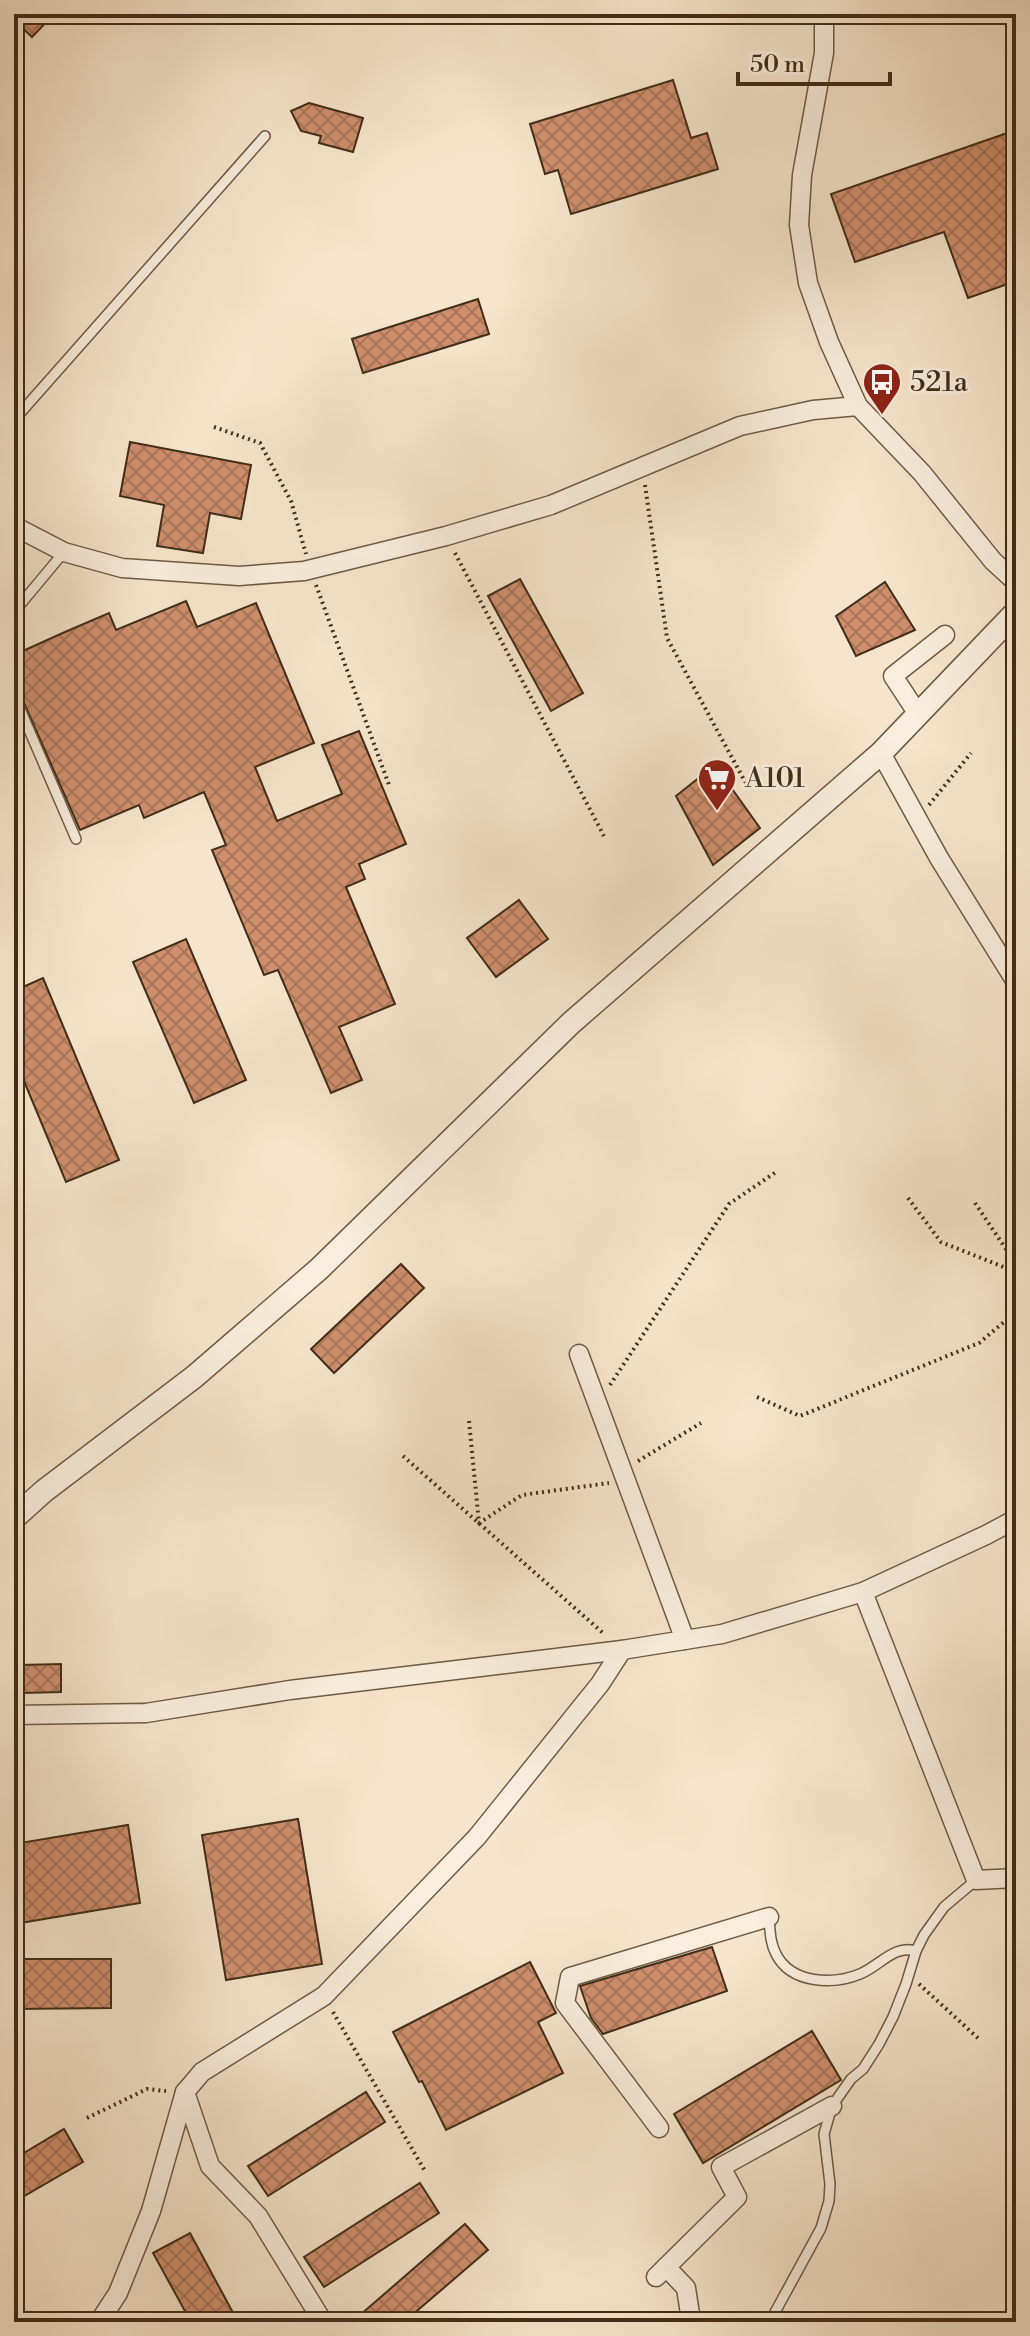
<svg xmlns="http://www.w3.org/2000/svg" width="1030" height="2336" viewBox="0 0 1030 2336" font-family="'Libre Bodoni',serif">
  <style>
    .building { fill: url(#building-cross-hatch); stroke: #412d18; stroke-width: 2 }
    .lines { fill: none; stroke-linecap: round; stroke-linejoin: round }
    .service-casing { stroke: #6e5b45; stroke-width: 12 }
    .minor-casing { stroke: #6e5b45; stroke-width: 21 }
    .tertiary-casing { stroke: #6e5b45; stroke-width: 25 }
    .path { stroke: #412d18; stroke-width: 4; stroke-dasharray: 2 4; stroke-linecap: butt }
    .service { stroke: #f9eede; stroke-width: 9 }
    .minor { stroke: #f9eede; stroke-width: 18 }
    .tertiary { stroke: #f9eede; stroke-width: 22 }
    .labels { text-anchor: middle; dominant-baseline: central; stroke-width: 6; stroke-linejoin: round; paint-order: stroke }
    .poi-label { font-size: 28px; fill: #412d18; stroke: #f9eede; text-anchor: start }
  </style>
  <defs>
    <pattern id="building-cross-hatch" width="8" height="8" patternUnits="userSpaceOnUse" patternTransform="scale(2)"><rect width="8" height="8" fill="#cf8f6d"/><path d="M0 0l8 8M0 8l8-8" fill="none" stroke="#aa7559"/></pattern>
  </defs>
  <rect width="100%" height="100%" fill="#f6e5cc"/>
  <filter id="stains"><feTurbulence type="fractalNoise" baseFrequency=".0025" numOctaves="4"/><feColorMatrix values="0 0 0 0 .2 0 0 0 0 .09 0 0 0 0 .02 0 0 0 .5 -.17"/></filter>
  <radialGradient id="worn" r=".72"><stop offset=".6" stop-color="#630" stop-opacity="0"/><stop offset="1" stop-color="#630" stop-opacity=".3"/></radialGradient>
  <g class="building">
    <polygon points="14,14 54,14 32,37 14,20"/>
    <polygon points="673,80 691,138 707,133 718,169 571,214 558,170 545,174 530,124"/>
    <polygon points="309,103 363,118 353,152 319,143 321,136 301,131 291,111"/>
    <polygon points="1016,130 1016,281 968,298 944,232 855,262 831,194"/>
    <polygon points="478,299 489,334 363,373 352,339"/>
    <polygon points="130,442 251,465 241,519 210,513 203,553 157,546 164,505 120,496"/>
    <polygon points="520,579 583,693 551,711 488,596"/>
    <polygon points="885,582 915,630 856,656 836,616"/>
    <polygon points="186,601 197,627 256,603 314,743 255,767 277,821 342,794 322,745 359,731 406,844 359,864 365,879 346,887 395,1004 339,1027 362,1080 331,1093 278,970 264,975 212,850 226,845 204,792 144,818 139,805 80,830 14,680 14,655 65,632 109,613 116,630"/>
    <polygon points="715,765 760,828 713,865 676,796"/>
    <polygon points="519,900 548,939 496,977 467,938"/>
    <polygon points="186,939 246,1080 194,1103 133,962"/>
    <polygon points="43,978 119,1160 66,1182 14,1057 14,991"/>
    <polygon points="401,1264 424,1288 334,1373 311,1349"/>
    <polygon points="61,1664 61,1692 22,1693 21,1665"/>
    <polygon points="298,1819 322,1964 226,1980 202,1835"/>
    <polygon points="128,1825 140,1903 14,1924 14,1844"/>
    <polygon points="712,1947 727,1991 603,2034 591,2018 580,1986"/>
    <polygon points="14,1959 111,1959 111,2008 14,2009"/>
    <polygon points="530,1962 556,2013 538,2022 563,2073 446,2130 422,2081 419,2082 393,2032"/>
    <polygon points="812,2031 841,2080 703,2163 674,2114"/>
    <polygon points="366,2092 385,2122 268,2196 248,2166"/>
    <polygon points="64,2129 83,2162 14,2202 14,2159"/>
    <polygon points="420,2183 439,2213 324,2287 304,2257"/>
    <polygon points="465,2224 488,2250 404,2322 352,2322"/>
    <polygon points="190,2233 238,2322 191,2322 153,2253"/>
  </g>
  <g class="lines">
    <defs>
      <g id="service">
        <polyline points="14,420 265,136"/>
        <polyline points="14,612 64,552"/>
        <polyline points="14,695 76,839"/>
        <path d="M769,1917C770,1930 770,1943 776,1954C791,1984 833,1985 860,1974C880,1966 894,1944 916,1951"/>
        <polyline points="773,2316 821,2228 829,2201 830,2184 824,2134 832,2106 851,2079 863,2069 879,2044 893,2017 906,1984 916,1951 924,1935 944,1907 976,1880"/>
      </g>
      <g id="minor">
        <polyline points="824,14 824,53 802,175 799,225 808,283 829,342 858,406 922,473 993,561 1016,582"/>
        <polyline points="14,526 64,552 122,568 239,576 304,571 446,536 551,505 740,426 813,410 858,406"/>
        <polyline points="918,714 893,676 945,635"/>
        <polyline points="881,753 939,858 1016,982"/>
        <polyline points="579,1354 685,1640"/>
        <polyline points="863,1592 976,1880 1016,1878"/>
        <polyline points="14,1715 146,1713 290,1690 622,1650 722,1634 863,1592 986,1535 1016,1519"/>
        <polyline points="185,2092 210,2166 258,2216 323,2322"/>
        <polyline points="659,2128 565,2003 570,1977 769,1917"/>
        <polyline points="666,2267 686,2288 690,2314"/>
        <polyline points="656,2277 737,2197 721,2167 832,2106"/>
        <polyline points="99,2322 118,2293 151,2211 185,2092 202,2072 324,1996 477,1837 600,1684 622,1650"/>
      </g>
      <polyline id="tertiary" points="14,1518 44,1491 194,1377 319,1269 571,1023 881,753 1016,612"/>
    </defs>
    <use href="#service" class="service-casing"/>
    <use href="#minor" class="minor-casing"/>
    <use href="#tertiary" class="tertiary-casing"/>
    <g class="path">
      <polyline points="214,427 260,443 291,501 306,554"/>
      <polyline points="645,485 667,638 749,789"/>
      <polyline points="455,553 604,836"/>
      <polyline points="316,585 389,785"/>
      <polyline points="929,805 971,753"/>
      <polyline points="908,1198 941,1242 1016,1272"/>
      <polyline points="975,1203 1016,1264"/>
      <polyline points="610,1385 729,1204 776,1172"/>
      <polyline points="757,1397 800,1416 979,1343 1016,1312"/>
      <polyline points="469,1421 479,1523 522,1495 609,1483"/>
      <polyline points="403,1456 603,1633"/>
      <polyline points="638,1461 701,1423"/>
      <polyline points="919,1984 980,2040"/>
      <polyline points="333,2012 426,2173"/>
      <polyline points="87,2118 147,2089 166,2091"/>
    </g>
    <use href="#service" class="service"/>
    <use href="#minor" class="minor"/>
    <use href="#tertiary" class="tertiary"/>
  </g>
  <defs>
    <symbol id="bus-pin" viewBox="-11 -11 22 30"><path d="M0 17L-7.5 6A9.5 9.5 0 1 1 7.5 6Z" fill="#8f2418" stroke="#f9eede"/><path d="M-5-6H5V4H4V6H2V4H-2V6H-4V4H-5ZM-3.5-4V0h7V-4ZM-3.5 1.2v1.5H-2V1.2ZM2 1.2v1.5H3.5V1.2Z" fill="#fff"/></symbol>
    <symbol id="supermarket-pin" viewBox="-11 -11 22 30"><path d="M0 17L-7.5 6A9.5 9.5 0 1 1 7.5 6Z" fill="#8f2418" stroke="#f9eede"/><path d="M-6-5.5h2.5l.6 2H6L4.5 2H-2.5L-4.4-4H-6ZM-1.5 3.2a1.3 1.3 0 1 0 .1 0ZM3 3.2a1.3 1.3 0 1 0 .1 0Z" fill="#fff"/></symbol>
  </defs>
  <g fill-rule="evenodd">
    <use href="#bus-pin" x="860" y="360" width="44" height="60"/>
    <use href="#supermarket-pin" x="695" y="756" width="44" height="60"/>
  </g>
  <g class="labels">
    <g class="poi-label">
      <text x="910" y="382">521a</text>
      <text x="745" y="778">A101</text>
    </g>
  </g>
  <rect width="1030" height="2336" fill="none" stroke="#f6e5cc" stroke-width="48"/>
  <rect x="16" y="16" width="998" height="2304" fill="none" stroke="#412d18" stroke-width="4"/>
  <rect x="24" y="24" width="982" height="2288" fill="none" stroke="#412d18" stroke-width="2"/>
  <path d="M738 72v12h152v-12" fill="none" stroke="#412d18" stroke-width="4"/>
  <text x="750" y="72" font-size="24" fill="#412d18" stroke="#f9eede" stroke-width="6" paint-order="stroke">50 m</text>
  <rect width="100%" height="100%" filter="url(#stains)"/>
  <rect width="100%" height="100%" fill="url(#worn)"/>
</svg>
